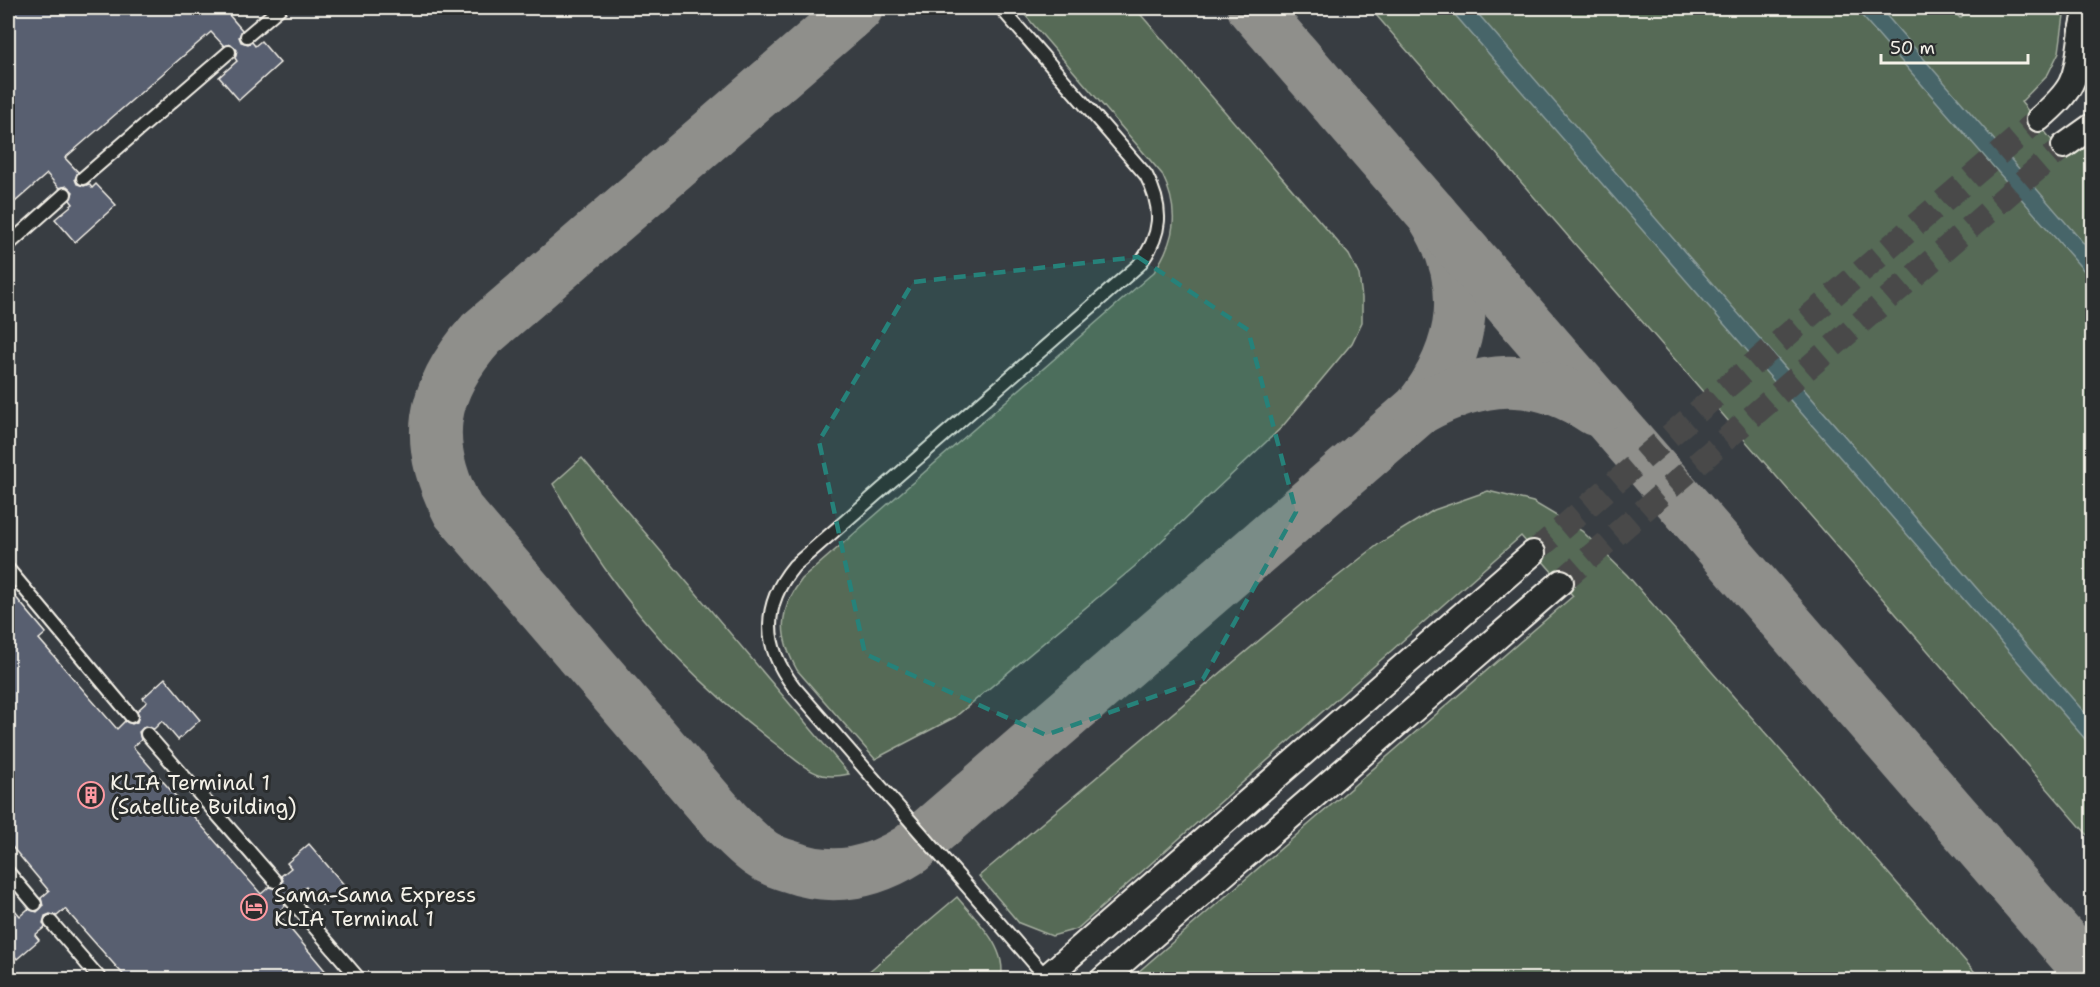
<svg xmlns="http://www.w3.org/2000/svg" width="2100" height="987" viewBox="0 0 2100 987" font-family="'Shantell Sans',sans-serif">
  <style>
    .built { fill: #383c42 }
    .green { fill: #566b56; stroke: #a5ae9f; stroke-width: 1.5 }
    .water { fill: #476569; stroke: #8c9d9c; stroke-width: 1.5 }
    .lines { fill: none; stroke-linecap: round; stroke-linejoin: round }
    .taxiway { stroke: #8f8f8b; stroke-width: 52 }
    .building { fill: #585e6f; stroke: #f4f1e8; stroke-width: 1.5 }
    .minor-tunnel { stroke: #484a4a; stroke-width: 24; stroke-dasharray: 24 12; stroke-linecap: butt }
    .service-casing { stroke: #f4f1e8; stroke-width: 16 }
    .minor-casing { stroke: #f4f1e8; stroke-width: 28 }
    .service { stroke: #2a2d2e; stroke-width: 12 }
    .minor { stroke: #2a2d2e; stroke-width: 24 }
    .marked { fill: #26827a; fill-opacity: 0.2; stroke: #26827a; stroke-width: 4.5; stroke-dasharray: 12 8; stroke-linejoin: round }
    .labels { text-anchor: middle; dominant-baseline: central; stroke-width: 6; stroke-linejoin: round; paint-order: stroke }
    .poi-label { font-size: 21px; fill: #f4f1e8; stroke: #2a2d2e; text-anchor: start }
  </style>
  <rect width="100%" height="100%" fill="#2a2d2e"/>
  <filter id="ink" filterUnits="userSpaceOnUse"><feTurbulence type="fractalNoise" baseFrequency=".0167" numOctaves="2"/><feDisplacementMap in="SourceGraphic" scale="12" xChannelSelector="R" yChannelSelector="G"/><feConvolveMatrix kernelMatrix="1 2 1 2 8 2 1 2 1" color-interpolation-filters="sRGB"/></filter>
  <g filter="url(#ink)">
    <rect class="built" x="8" y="8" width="2084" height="971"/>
    <g class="green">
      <path d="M1019,8H1135L1349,255L1359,275L1362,298V322L1352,343L1282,427L1134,567L955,717L875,759L797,670C778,636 778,611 802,579L1154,272C1176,239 1180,211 1162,174Z"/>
      <polygon points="1370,8 1951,8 1960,18 1971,8 2065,8 2059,52 2048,74 2021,102 2067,159 2092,143 2092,840"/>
      <path d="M582,458L849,774C840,776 832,777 822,775C805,770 791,756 777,745C714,697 653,638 608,573C587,544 570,514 553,484Z"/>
      <polygon points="1488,491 1533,502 1582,531 1627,575 1981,979 1130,979 1573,596 1521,536 1077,929 1052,936 1019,923 979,876 1305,602 1380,543 1434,510"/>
      <path d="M957,897C975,919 1008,947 1001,979H860Z"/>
    </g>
    <g class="water">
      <polygon points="1449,8 1473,8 2092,721 2092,747"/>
      <polygon points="1855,8 1880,8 2092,253 2092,280"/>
    </g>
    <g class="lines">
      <g class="taxiway">
        <path d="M857,8L481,334C430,391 422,443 458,511L726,822C737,833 747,844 760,853C768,859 779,863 789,866C833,882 872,874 911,849L1419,409C1467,347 1475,282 1432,214"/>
        <polyline points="1253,8 2092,975"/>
        <path d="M1419,409C1480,375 1536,370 1595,410"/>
      </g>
    </g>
    <g class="building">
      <polygon points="8,8 223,8 242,30 239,37 241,42 248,44 252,42 255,46 261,41 280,63 239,100 219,77 237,61 235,58 237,50 231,44 224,46 211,32 65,158 78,172 75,179 77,184 84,186 89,184 92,188 96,184 116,205 75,242 55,219 73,204 70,200 73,192 67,186 59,188 47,174 8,208"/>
      <polygon points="8,588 46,633 39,639 117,729 125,721 132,724 137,722 139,715 137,711 147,702 143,698 165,678 200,720 178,740 162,721 154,729 145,726 139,732 141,740 133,747 261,894 269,887 276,889 281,887 283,880 281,876 291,868 287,863 309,844 345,886 322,905 306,887 297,895 289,892 283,898 285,906 277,913 333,980 128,980 65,909 57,916 50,914 45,916 43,923 45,927 35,935 39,940 17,959 8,948 8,902 20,916 28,909 37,912 43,906 41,898 49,891 8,842"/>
    </g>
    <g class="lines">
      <g class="minor-tunnel">
        <polyline points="1533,553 2039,119"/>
        <polyline points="1561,582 2064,146"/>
      </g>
      <defs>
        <g id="service">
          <path d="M1001,8L1146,175C1164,209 1162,235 1139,265L794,566C761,606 763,647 794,687L1046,977"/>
          <polyline points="247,36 280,8"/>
          <polyline points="83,178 229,52"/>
          <polyline points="8,245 65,194"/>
          <polyline points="8,569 131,716"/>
          <polyline points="147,734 275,881"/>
          <polyline points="8,872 35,904"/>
          <polyline points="291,900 360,980"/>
          <polyline points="51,922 101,980"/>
        </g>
        <g id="minor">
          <polyline points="2084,45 2082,31 2087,8"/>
          <path d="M2039,119C2077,86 2075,80 2082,31"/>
          <polyline points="2064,146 2092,126"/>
          <polyline points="1043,980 1533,553"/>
          <polyline points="1102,980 1561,582"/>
        </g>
      </defs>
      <use href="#service" class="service-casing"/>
      <use href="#minor" class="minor-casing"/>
      <use href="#service" class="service"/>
      <use href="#minor" class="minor"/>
    </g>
  </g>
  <path class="marked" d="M1138,257L1248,330L1296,512L1203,679L1046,735L865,654L819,441L913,282Z"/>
  <defs>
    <symbol id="building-ring" viewBox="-11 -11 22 22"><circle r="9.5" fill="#2a2d2e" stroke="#ff9aa2" stroke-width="1.5"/><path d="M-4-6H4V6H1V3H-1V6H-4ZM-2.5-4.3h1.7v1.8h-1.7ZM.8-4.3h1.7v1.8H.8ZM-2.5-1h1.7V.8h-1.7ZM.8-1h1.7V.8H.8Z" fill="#ff9aa2"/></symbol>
    <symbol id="hotel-ring" viewBox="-11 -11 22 22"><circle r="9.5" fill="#2a2d2e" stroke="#ff9aa2" stroke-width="1.5"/><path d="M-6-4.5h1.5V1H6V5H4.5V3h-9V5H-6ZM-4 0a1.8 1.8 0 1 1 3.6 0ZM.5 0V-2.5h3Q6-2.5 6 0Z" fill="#ff9aa2"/></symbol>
  </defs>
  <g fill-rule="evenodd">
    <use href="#building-ring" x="76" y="780" width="30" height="30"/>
    <use href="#hotel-ring" x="239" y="892" width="30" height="30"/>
  </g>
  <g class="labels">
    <g class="poi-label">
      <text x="110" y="783">KLIA Terminal 1<tspan x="110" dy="24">(Satellite Building)</tspan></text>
      <text x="274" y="895">Sama-Sama Express<tspan x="274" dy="24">KLIA Terminal 1</tspan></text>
    </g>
  </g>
  <rect width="2100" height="987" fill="none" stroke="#2a2d2e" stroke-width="30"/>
  <rect x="15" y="15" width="2070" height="957" fill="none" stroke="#f4f1e8" stroke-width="2" filter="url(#ink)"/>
  <path d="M1881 54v9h147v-9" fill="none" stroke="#f4f1e8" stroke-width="3"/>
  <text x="1890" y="54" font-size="18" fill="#f4f1e8" stroke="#2a2d2e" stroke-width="4.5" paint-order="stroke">50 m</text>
</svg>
